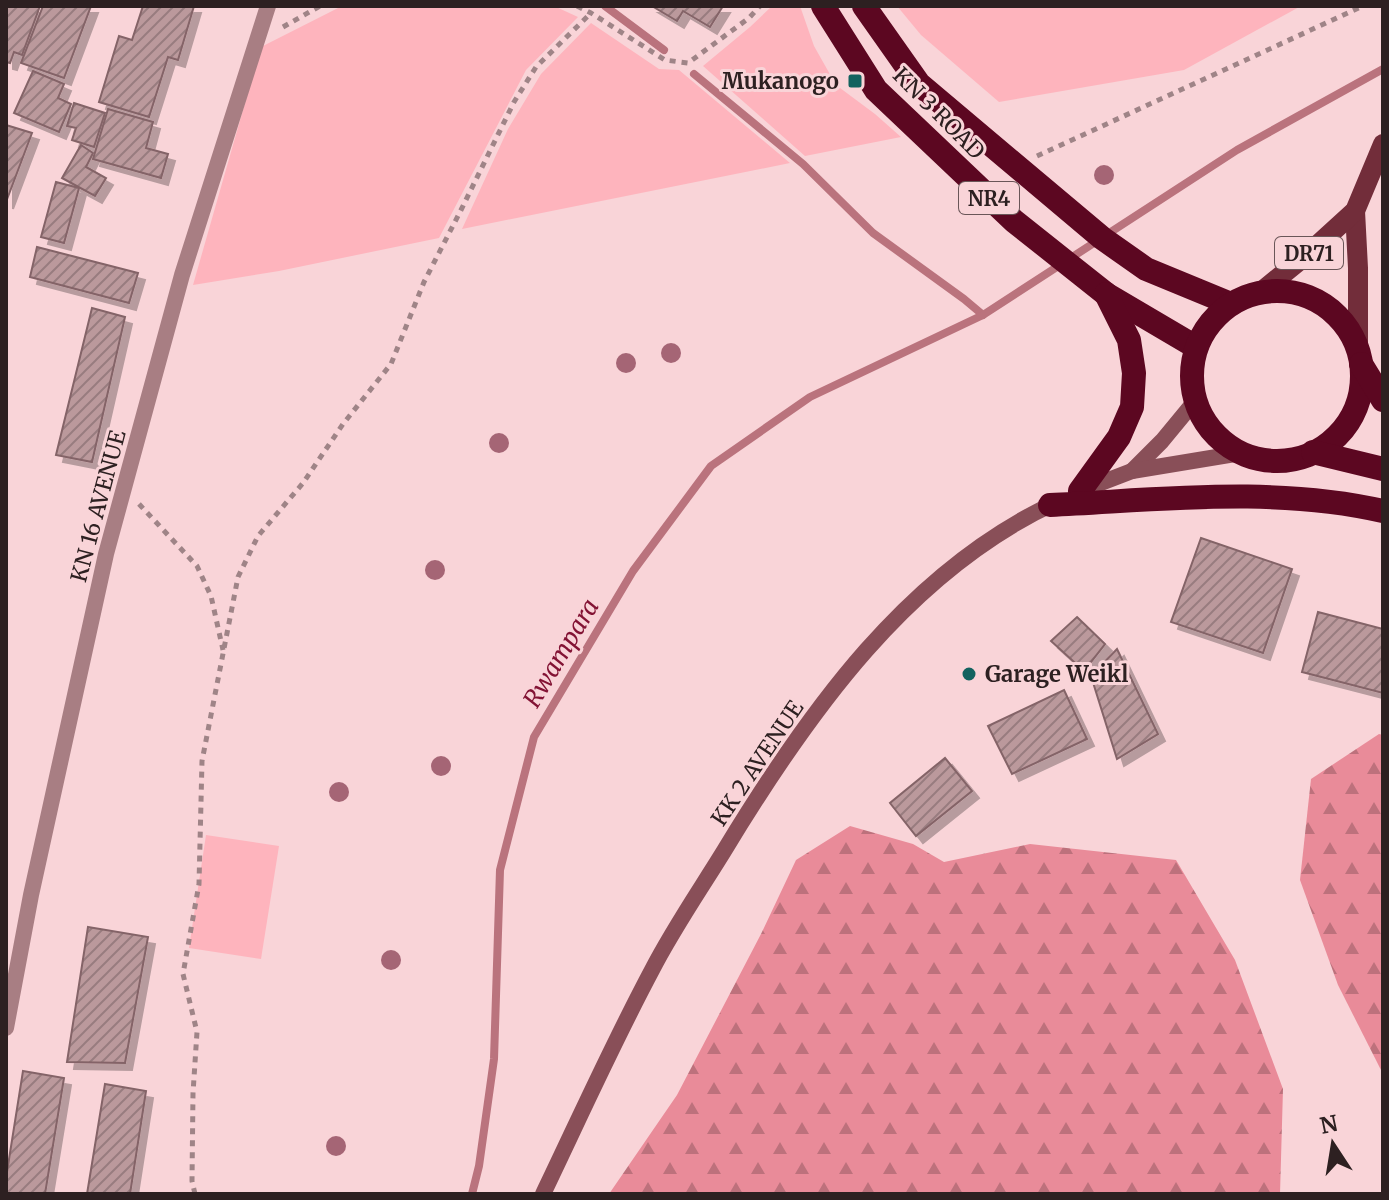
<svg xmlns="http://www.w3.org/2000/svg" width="1389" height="1200" viewBox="0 0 1389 1200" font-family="Merriweather,serif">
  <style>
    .green { fill: #feb4bd }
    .forest { fill: url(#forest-firs) }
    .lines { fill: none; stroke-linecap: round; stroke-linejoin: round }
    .stream { stroke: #ba737d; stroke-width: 8 }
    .building { fill: url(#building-hatch); stroke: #846467; stroke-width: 2; filter: url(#shadow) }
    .path { stroke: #9f8487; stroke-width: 5; stroke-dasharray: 6 6; stroke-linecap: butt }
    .street { stroke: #a87e83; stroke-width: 16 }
    .secondary { stroke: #894f58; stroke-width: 16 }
    .primary { stroke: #722d3a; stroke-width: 20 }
    .highway { stroke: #5c0721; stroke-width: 24 }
    .tree { fill: #a56575 }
    .poi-dot { fill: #12625f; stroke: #f9d4d8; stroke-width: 3 }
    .labels { text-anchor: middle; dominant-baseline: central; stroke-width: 6; stroke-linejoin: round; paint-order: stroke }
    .shield { fill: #f9d4d8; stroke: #6a5658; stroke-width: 2 }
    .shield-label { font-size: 20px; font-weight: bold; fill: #2d2021 }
    .poi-label { font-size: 22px; font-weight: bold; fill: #2d2021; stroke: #f9d4d8; text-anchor: end }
    .street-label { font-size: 22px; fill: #2d2021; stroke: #f9d4d8 }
    .water-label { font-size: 24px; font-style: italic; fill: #831334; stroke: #f9d4d8 }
  </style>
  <defs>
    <pattern id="forest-firs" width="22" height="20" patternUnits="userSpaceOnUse" patternTransform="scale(2)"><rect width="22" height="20" fill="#e98b99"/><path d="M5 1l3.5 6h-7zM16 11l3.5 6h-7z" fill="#bd717c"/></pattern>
    <pattern id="building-hatch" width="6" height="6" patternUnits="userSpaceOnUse" patternTransform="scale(2)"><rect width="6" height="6" fill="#bb999c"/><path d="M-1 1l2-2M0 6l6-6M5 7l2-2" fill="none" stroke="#987c7f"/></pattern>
    <filter id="shadow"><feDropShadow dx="7" dy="7" stdDeviation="0" flood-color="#0004"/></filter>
  </defs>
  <rect width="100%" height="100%" fill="#f9d4d8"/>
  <g class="green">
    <polygon points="342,6 554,6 578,17 526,70 439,238 279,271 193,285 261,47"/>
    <polygon points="772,6 800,6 814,46 836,85 875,114 901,137 805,156 703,66 750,27"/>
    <polygon points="897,6 1301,6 1184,70 999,102 921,35"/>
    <polygon points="591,23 659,69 679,70 790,163 462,229 508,129 541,74"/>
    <polygon points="206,835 279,846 261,959 189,948"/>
  </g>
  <g class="forest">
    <polygon points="1379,734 1383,735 1383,1074 1338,985 1300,880 1311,779"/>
    <polygon points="850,826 913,844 944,862 1030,844 1176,860 1235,960 1283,1089 1280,1194 609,1194 677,1095 761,934 796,860"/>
  </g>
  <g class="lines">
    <g class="stream">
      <polyline points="605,6 664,50"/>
      <polyline points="694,74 803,164 873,233 964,299 983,315"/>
      <polyline points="472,1194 479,1166 494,1059 500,870 534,737 633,571 711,466 810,397 983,315 1237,150 1383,69"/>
    </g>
  </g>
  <g class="building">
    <polygon points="6,6 40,6 22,55 14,52 10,63 6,62"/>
    <polygon points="43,6 91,6 64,78 21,63"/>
    <polygon points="143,6 194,6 178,60 168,57 149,117 99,102 119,36 132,40"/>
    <polygon points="652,6 723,6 710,27 683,11 677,21"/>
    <polygon points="33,71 64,84 58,98 71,104 59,132 14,113"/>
    <polygon points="74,103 105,113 94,147 72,140 76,128 67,126"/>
    <polygon points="108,109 153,122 146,148 168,154 161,178 93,159"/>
    <polygon points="6,125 32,133 6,202"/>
    <polygon points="81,145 93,153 86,167 106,178 95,196 62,178"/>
    <polygon points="56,182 79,188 64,243 41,237"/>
    <polygon points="37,247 138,273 129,303 30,277"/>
    <polygon points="92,308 125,317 92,462 56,455"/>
    <polygon points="1201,538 1292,569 1263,653 1171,622"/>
    <polygon points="1318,612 1383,629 1383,693 1302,672"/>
    <polygon points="1077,617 1105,644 1084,671 1051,641"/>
    <polygon points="1117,649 1158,734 1117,759 1091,676"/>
    <polygon points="1064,690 1087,739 1012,774 988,726"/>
    <polygon points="945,758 972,791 916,836 890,803"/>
    <polygon points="88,927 148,937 125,1063 67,1062"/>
    <polygon points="23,1071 64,1078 45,1194 6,1194 6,1178"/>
    <polygon points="105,1084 146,1091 130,1194 87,1194"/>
  </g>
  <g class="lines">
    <g class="path">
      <polyline points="577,6 591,13 665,60 688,63 749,18 760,6"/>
      <polyline points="283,27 320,6"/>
      <polyline points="1037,156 1363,6"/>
      <polyline points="139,504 197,566 211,596 223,650"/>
      <polyline points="195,1194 192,1181 193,1093 197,1032 183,974 199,884 202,761 238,577 258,536 303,483 343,424 391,364 424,282 461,210 514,102 536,67 591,13"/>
    </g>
    <polyline class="street" points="6,1028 31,895 106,554 182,275 268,6"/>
    <g class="secondary">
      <polyline points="1132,471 1162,441 1195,401"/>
      <polyline points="1080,491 1132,471 1241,453"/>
      <path d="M543,1194C579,1119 613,1043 652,970C673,929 700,890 724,851C807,714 909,569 1059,501"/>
    </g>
    <g class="primary">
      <polyline points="1355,211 1358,268 1358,348"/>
      <polyline points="1261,292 1310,252 1355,211 1383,144"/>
    </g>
    <g class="highway">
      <polyline points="823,6 876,90 1014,221 1106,294 1196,347"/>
      <polyline points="864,6 919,84 1102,238 1146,269 1231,304"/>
      <circle cx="1277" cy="376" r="85"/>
      <polyline points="1361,364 1383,400"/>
      <polyline points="1313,452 1383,469"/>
      <polyline points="1080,491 1119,437 1132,407 1134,373 1129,340 1106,294"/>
      <path d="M1050,505C1160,500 1274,486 1383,511"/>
    </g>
  </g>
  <g class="tree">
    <circle cx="1104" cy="175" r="10"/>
    <circle cx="671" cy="353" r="10"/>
    <circle cx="626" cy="363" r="10"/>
    <circle cx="499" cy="443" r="10"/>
    <circle cx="435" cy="570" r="10"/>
    <circle cx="441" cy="766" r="10"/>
    <circle cx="339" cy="792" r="10"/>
    <circle cx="391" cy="960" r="10"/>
    <circle cx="336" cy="1146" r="10"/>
  </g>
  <g class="poi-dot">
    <rect x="847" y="73" width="16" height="16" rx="4"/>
    <circle cx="969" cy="674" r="8"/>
  </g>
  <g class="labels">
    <g class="shield">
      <rect x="959" y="182" width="60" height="32" rx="6"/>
      <rect x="1275" y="237" width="68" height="32" rx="6"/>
    </g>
    <g class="shield-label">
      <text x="989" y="198">NR4</text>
      <text x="1309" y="253">DR71</text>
    </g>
    <g class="poi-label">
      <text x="839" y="81">Mukanogo</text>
      <text x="985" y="674" text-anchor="start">Garage Weikl</text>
    </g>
    <g class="street-label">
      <text transform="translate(939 113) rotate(45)">KN 3 ROAD</text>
      <text transform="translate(98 506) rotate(-75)">KN 16 AVENUE</text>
      <text transform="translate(757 763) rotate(-56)">KK 2 AVENUE</text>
    </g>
    <g class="water-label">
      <text transform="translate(561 653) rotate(-59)">Rwampara</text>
    </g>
  </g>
  <rect width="1389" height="1200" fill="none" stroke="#2d2021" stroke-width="16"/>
  <g transform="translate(1333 1144) rotate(348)" stroke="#f9d4d8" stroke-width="6" paint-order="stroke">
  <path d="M0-6L14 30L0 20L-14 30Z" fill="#2d2021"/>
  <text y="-12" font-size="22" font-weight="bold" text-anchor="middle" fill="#2d2021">N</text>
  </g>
</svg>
